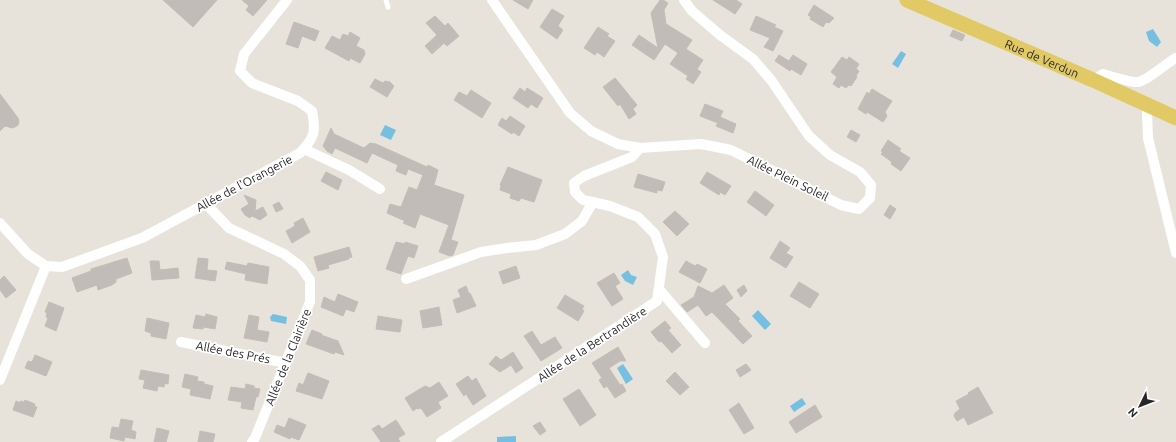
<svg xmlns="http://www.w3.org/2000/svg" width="1176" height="442" viewBox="0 0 1176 442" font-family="Ubuntu,sans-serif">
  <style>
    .water { fill: #76bfe1 }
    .building { fill: #c1bcb7; stroke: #c3beb4 }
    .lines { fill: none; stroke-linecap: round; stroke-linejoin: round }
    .lane { stroke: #fff; stroke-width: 5 }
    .street { stroke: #fff; stroke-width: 10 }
    .primary { stroke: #e1ca66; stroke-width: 15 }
    .labels { text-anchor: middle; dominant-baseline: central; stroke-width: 3.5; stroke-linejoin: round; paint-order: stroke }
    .street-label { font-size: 12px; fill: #272727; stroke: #fff }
  </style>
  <rect width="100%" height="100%" fill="#e8e3da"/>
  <g class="water">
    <polygon points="1153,29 1161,42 1157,47 1149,41 1146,32"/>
    <polygon points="901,51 906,54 898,68 892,64"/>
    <polygon points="385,125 396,130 391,140 380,135"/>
    <polygon points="628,270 631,275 637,277 633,285 625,281 621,275"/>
    <polygon points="758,310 771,324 765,330 752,316"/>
    <polygon points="273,314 287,317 286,324 271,321 270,317"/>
    <polygon points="623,364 633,379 626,384 617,368"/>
    <polygon points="802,398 806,404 794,412 790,406"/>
    <polygon points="516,436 516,442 497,442 497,437"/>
  </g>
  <g class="building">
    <polygon points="163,0 217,0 193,27"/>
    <polygon points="242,0 267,0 253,16 246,10 249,6"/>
    <polygon points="513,0 533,0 528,9"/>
    <polygon points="660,0 663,0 668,3 664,10 666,24 692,40 686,49 703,60 697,69 701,72 693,84 686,79 688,76 670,64 678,53 665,44 654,60 632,45 639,35 658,48 651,13"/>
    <polygon points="713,0 736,0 742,4 735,14"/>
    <polygon points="814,5 834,18 829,23 826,22 823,27 810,19 811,17 808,15"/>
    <polygon points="552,9 564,16 558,26 563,30 557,39 540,27"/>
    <polygon points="435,16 445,26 448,23 459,36 447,46 444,43 432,54 425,46 437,35 426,23"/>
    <polygon points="756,16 776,25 774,27 783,31 773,51 764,47 770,38 750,30"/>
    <polygon points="294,22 319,31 315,41 302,36 298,48 286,44"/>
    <polygon points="598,27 609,34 607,36 615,41 604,57 597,52 595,55 584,48"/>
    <polygon points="953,30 965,35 962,41 950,36"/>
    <polygon points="350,32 360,38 356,46 364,50 365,54 360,63 350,58 349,61 325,48 332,36 340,40 343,34 348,36"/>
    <polygon points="779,55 789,61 793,55 807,64 801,75 791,69 790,71 775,61"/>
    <polygon points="842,57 847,60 849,57 859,64 856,69 859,71 856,76 857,77 851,86 849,85 846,88 841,85 839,88 833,84 837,77 831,72"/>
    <polygon points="615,78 637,105 633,109 636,114 629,119 620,104 618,106 603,87"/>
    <polygon points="375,79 383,83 385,81 390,82 394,86 387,97 370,87"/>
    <polygon points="520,88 525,92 527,88 543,98 537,108 531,104 528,108 513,98"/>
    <polygon points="872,89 892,101 885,112 887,116 883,122 867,112 866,114 858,109 867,92 869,94"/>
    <polygon points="471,90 491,103 482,118 454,100 459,92 467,96"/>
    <polygon points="0,94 18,118 19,122 18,125 15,127 12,128 5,126 0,131"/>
    <polygon points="705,104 723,111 720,117 736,124 733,133 716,126 718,123 700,116"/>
    <polygon points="510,116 525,126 519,136 513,132 512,134 498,125 502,118 506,121"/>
    <polygon points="331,128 334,134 364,148 370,143 376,144 427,167 428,165 438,170 434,185 464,195 451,240 458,242 453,255 450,256 439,252 449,225 420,214 415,228 403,223 405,221 387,213 390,204 401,207 409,187 417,190 423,175 408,169 406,175 396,171 398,165 372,153 367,163 335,148 332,154 327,151 323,146"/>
    <polygon points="851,130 860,135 856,142 847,137"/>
    <polygon points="888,140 901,149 899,151 910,158 901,171 891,164 892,162 881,154 883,152 881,151"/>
    <polygon points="508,167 542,180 534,202 521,198 519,201 510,198 511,194 500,190 501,186 500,185"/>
    <polygon points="326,172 342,180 338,190 321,181"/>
    <polygon points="707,172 731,186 725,195 720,192 719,195 700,183"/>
    <polygon points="638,174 665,182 662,191 657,190 657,193 634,187"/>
    <polygon points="755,191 774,205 766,216 747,202"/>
    <polygon points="244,195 256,200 255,211 263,207 267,215 260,220 252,216 250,218 245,215 241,209 249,204"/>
    <polygon points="279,202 283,209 276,212 273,205"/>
    <polygon points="890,205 896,209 890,219 884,215"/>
    <polygon points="675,211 689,224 677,236 663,222"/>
    <polygon points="303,218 310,232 292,243 286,231 295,226 294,223"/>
    <polygon points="780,241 790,248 786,253 793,257 786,268 770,258"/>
    <polygon points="396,242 405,244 405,242 418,246 414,258 408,256 401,274 386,269"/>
    <polygon points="349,247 352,257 348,258 349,259 328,265 329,268 318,271 314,257"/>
    <polygon points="127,258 132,273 116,279 116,282 112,285 98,290 97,285 77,292 72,278 91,271 91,269"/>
    <polygon points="198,258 208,259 207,270 217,271 215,281 195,278"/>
    <polygon points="150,261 159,261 160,270 178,268 179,278 152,280"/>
    <polygon points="686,261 695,266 697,264 707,269 700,283 679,272"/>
    <polygon points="227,262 247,266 248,263 269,267 267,284 245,280 246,274 225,269"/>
    <polygon points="516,266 520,278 503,284 499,272"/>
    <polygon points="614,273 620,283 615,286 623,299 612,306 597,283"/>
    <polygon points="4,276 16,290 6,298 0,290 0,280"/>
    <polygon points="799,282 819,294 810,308 790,296"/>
    <polygon points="724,285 733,298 725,304 740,319 738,321 752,336 743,344 712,312 706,316 698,305 687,312 681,305 694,297 698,286 712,293"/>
    <polygon points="744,285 747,291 741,297 737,290"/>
    <polygon points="466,286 469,294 470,293 476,306 457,313 453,300 461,297 458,290"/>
    <polygon points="338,294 358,302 354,312 346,309 343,316 321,307 324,297 335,302"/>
    <polygon points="565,295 584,306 582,309 584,311 578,321 557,308"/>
    <polygon points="49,302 64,308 56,331 45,326 48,318 46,317 47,313 45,312"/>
    <polygon points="439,307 442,325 423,328 420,311"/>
    <polygon points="206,314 217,317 215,329 204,327 203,329 193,328 196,315 205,317"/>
    <polygon points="249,315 259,317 257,330 269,332 267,342 244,338"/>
    <polygon points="378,316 402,320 400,332 376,329"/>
    <polygon points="147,318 169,323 166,339 151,336 151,333 145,331"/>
    <polygon points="665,321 671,328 668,330 681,345 672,353 661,341 659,342 651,332"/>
    <polygon points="312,330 322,334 321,335 338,341 344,355 335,352 334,354 306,344"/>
    <polygon points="532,331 541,345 555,337 562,348 541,361 524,336"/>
    <polygon points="618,347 626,361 620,361 609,368 620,385 622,384 626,391 615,398 607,386 604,388 599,380 602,378 592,363"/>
    <polygon points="513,352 523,368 516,373 511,365 500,372 489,364 496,356 501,360"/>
    <polygon points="35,355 52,362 46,376 25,368 28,361 32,362"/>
    <polygon points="746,364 751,370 740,377 736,370"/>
    <polygon points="141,370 169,375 168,384 165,383 164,387 158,386 157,391 143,388 145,380 139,379"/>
    <polygon points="675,372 689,387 680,395 666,381"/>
    <polygon points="308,373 329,381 322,399 296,391 299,383 303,385"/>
    <polygon points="185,374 198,377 197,381 204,382 204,384 213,386 210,399 190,395 191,389 182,387"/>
    <polygon points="468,376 472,381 476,378 486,396 473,405 466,394 464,396 456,384"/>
    <polygon points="439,382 448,396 438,402 441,408 427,417 421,408 418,409 417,408 413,411 405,398 425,386 430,388"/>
    <polygon points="246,384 254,386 254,388 260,389 258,397 256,397 253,410 241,408 242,402 228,400 231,387 245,389"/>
    <polygon points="978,387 993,413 968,425 964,417 957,421 954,416 955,413 960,409 956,401 969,394 968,393"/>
    <polygon points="579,389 596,415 580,426 563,399"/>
    <polygon points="25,400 35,404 34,406 37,407 33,417 13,410 16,401 20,403 20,401 24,402"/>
    <polygon points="739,403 754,428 744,434 729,410"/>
    <polygon points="815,405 822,417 796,433 789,422"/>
    <polygon points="289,418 306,425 299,440 291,437 290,439 274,432 277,425 285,428"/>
    <polygon points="121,419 133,421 131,430 136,432 135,439 125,437 124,441 110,438 112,427 119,428"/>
    <polygon points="396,420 405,434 398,438 400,442 381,442 372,429 379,425 382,429"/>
    <polygon points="540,422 546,431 540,435 533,426"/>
    <polygon points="157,428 169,431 166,442 154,442"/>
    <polygon points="200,431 215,434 213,442 198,442"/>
  </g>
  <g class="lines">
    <polyline class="lane" points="386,0 388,7"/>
    <g class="street">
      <polyline points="492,0 570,113 591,131 618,144 640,148 701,144 731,150 841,205 859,209 870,198 871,185 860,172 830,155 809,136 771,80 753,59 720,35 692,11 684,0"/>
      <path d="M1093,80L1103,74C1109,76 1133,83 1138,82C1147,81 1166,63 1176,58"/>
      <polyline points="1148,105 1147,111 1148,138 1176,253"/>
      <polyline points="304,149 349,170 380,189"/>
      <polyline points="206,204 229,228 284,254 300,266 310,280 310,302 255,438 252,442"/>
      <path d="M0,223L28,254L46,266L62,267L142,238L300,153C315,137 316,132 312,111L298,101L252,83L240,71L244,54L287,0"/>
      <polyline points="406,279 481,252 507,248 536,245 565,234 582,221 593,202"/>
      <polyline points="659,289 705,343"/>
      <polyline points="181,342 286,363"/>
      <polyline points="0,380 46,266"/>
      <polyline points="441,442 657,301 663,257 655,234 638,217 610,206 583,200 575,192 574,183 584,176 632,157 640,148"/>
    </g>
    <path class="primary" id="s1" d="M907,0L1093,80L1176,118"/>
  </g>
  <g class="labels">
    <g class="street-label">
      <text stroke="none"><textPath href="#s1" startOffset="147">Rue de Verdun</textPath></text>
      <text transform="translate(788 178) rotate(26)">Allée Plein Soleil</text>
      <text transform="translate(244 183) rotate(-28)">Allée de l'Orangerie</text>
      <text transform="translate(592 344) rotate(-33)">Allée de la Bertrandière</text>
      <text transform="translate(233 352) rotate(11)">Allée des Prés</text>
      <text transform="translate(288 357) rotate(-68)">Allée de la Clairière</text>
    </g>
  </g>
  <g transform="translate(1140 406) rotate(227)" stroke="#ffffff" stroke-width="3" paint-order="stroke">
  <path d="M0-3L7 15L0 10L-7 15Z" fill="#272727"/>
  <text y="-6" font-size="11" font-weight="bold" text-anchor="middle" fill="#272727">N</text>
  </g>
</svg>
